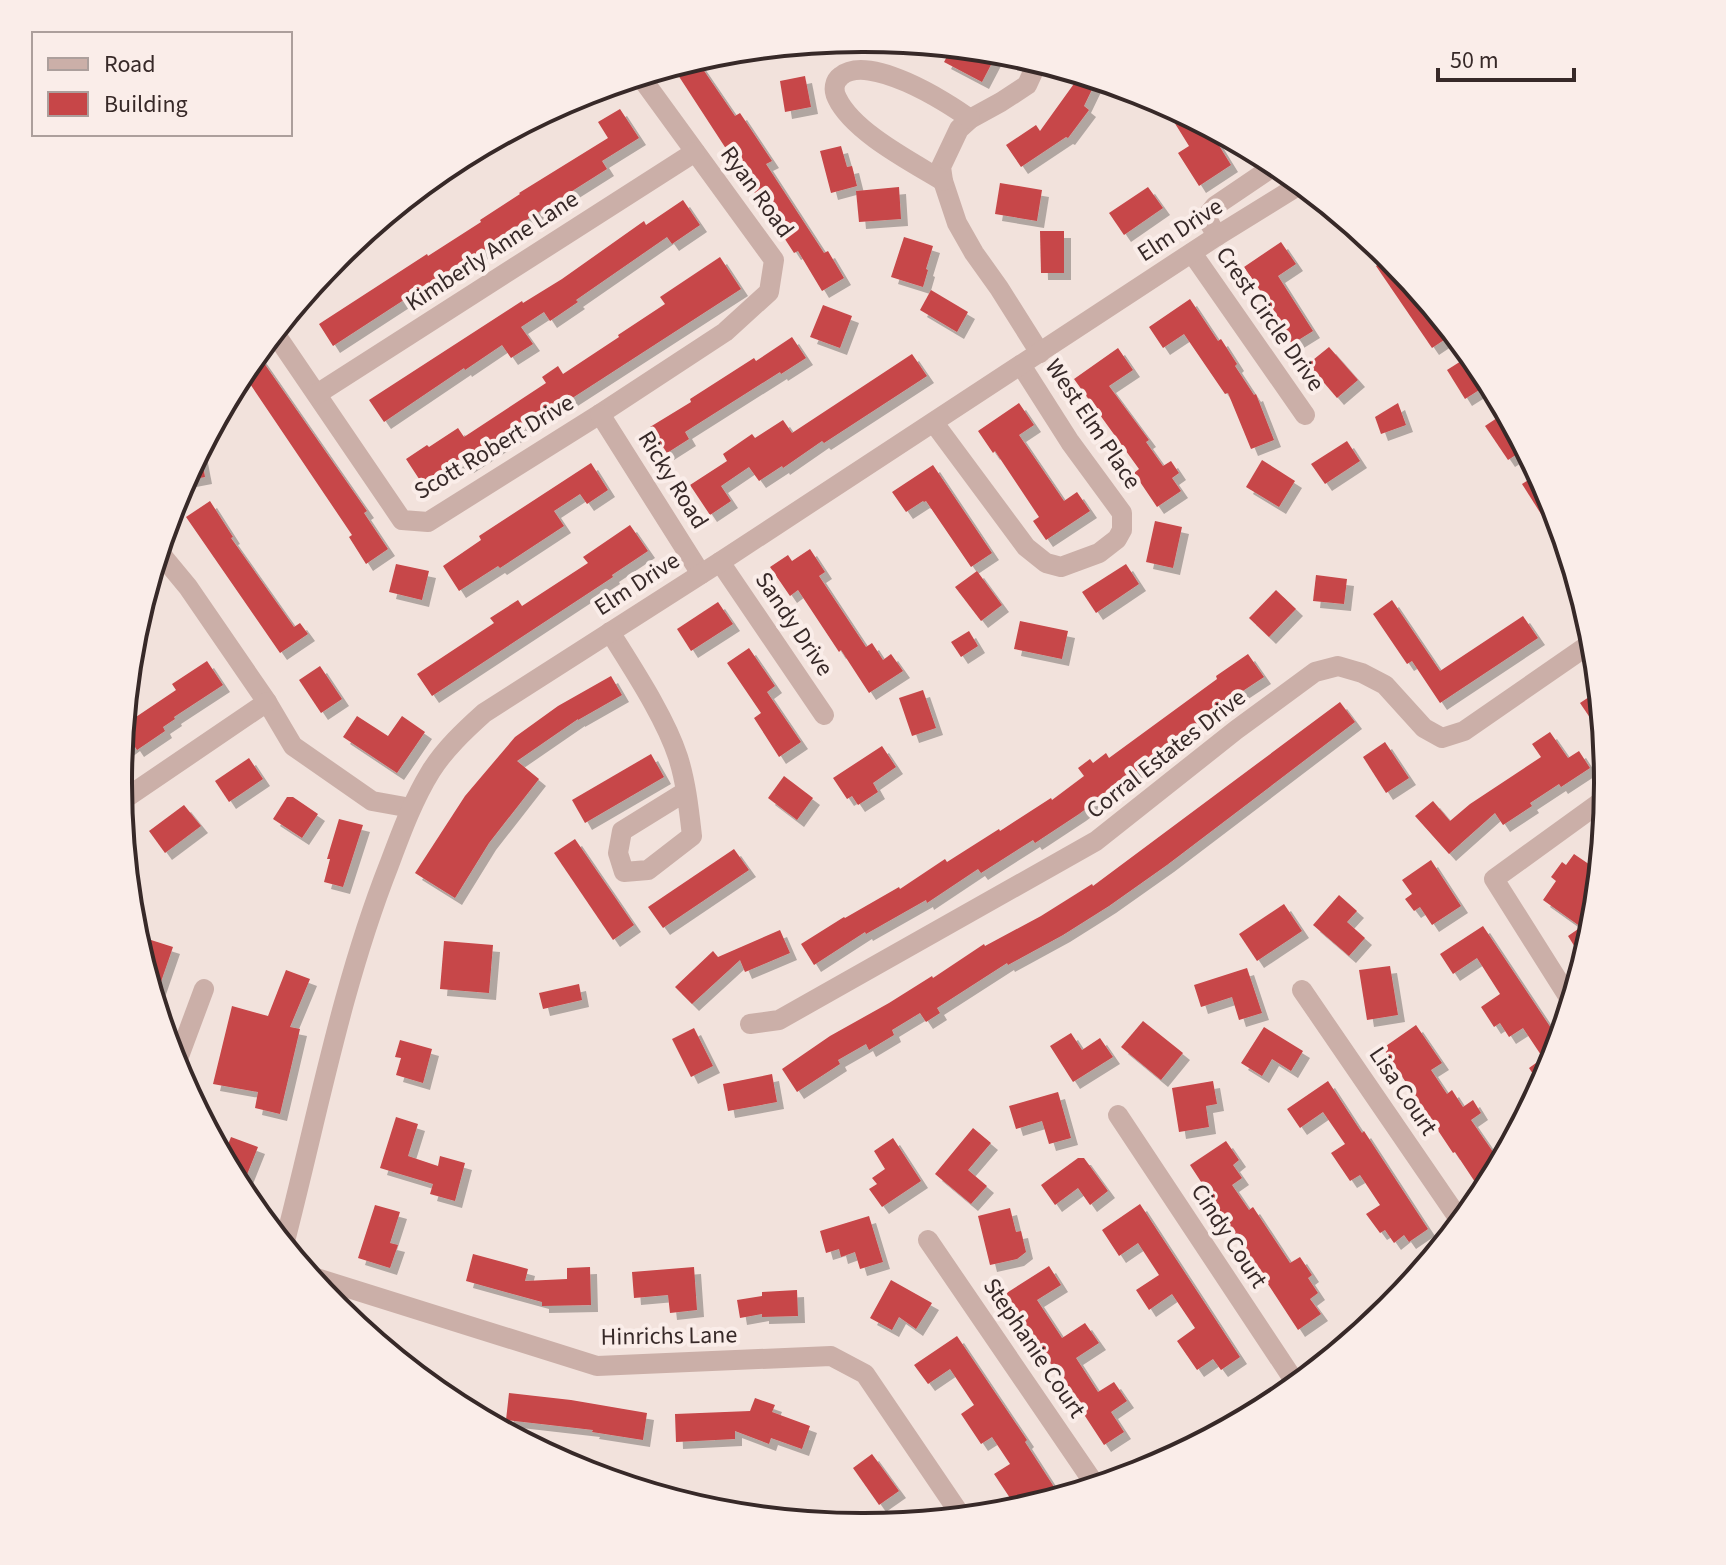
<svg xmlns="http://www.w3.org/2000/svg" width="1726" height="1565" viewBox="0 0 1726 1565" font-family="'Source Sans 3',sans-serif">
  <style>
    .building { fill: #c74648; filter: url(#shadow) }
    .lines { fill: none; stroke-linecap: round; stroke-linejoin: round }
    .minor { stroke: #cbafa8; stroke-width: 20 }
    .labels { text-anchor: middle; dominant-baseline: central; stroke-width: 8; stroke-linejoin: round; paint-order: stroke }
    .street-label { font-size: 24px; fill: #372928; stroke: #faede9 }
    .rim { fill: none; stroke: #372928; stroke-width: 4 }
  </style>
  <defs>
    <filter id="shadow"><feDropShadow dx="7" dy="7" stdDeviation="0" flood-color="#0004"/></filter>
  </defs>
  <rect width="100%" height="100%" fill="#f2e2dc"/>
  <g class="building">
    <polygon points="952,47 976,49 994,59 982,82 944,62"/>
    <polygon points="698,62 735,116 740,113 772,161 766,164 824,253 828,251 844,278 822,291 798,251 794,253 678,75"/>
    <polygon points="1081,74 1097,79 1084,106 1089,110 1068,138 1066,137 1021,167 1006,145 1036,125 1040,131"/>
    <polygon points="805,76 811,107 785,112 780,81"/>
    <polygon points="1161,101 1207,126 1231,165 1199,186 1178,153 1189,146"/>
    <polygon points="620,109 639,138 602,161 607,169 523,222 484,250 454,269 453,268 333,346 319,324 427,254 428,256 481,222 480,220 520,194 519,193 608,138 598,122"/>
    <polygon points="841,146 847,167 852,166 857,186 831,193 820,151"/>
    <polygon points="1000,183 1042,190 1037,221 995,214"/>
    <polygon points="899,187 901,219 859,222 856,191"/>
    <polygon points="1148,187 1163,208 1124,235 1109,213"/>
    <polygon points="683,200 700,225 672,244 667,237 576,300 578,302 550,321 544,312 521,327 533,344 511,358 502,345 465,370 464,368 384,422 369,400 522,301 523,303 562,279 644,221 646,225"/>
    <polygon points="1040,231 1064,231 1064,273 1041,273"/>
    <polygon points="904,237 933,246 926,269 928,270 923,287 891,277"/>
    <polygon points="1281,242 1296,264 1278,276 1313,331 1292,344 1268,307 1270,305 1244,267"/>
    <polygon points="720,257 741,289 467,466 464,462 425,488 406,459 427,445 429,447 458,428 464,437 546,383 542,377 558,366 563,374 619,337 618,335 665,304 660,297"/>
    <polygon points="1390,257 1453,334 1432,348 1376,266"/>
    <polygon points="931,290 968,312 957,332 920,310"/>
    <polygon points="1190,299 1218,341 1221,339 1237,364 1235,366 1254,395 1256,394 1274,440 1251,449 1228,393 1225,394 1184,334 1163,348 1149,327"/>
    <polygon points="823,305 852,316 840,348 810,337"/>
    <polygon points="792,337 806,358 781,374 780,372 685,432 689,439 667,453 650,427 691,402 690,399 754,358 756,361"/>
    <polygon points="1329,347 1358,380 1337,398 1308,364"/>
    <polygon points="1118,348 1133,370 1109,386 1149,440 1146,442 1163,466 1171,461 1179,473 1172,478 1181,491 1157,507 1134,473 1139,469 1074,379"/>
    <polygon points="257,353 367,511 364,513 388,549 366,564 349,537 352,535 242,372"/>
    <polygon points="912,354 927,376 824,443 822,441 783,468 782,466 759,481 749,467 721,486 731,501 710,515 690,485 727,461 723,454 752,434 755,438 783,420 792,433"/>
    <polygon points="1469,356 1487,385 1465,399 1447,370"/>
    <polygon points="1019,403 1034,425 1019,435 1064,501 1077,492 1090,511 1046,540 1033,521 1039,517 995,451 993,453 978,431"/>
    <polygon points="1398,403 1406,425 1381,434 1375,417"/>
    <polygon points="1503,414 1525,449 1508,460 1485,426"/>
    <polygon points="1347,441 1360,461 1325,484 1311,464"/>
    <polygon points="200,451 205,477 184,481 196,458"/>
    <polygon points="1262,460 1295,481 1279,507 1246,487"/>
    <polygon points="591,463 608,490 587,504 580,494 554,511 564,526 500,568 498,566 459,591 443,566 481,540 479,536"/>
    <polygon points="933,465 992,553 971,567 926,501 924,502 923,501 906,512 892,492"/>
    <polygon points="1538,474 1551,498 1564,542 1560,544 1522,484"/>
    <polygon points="210,501 233,537 231,538 294,627 300,623 308,634 280,653 186,517"/>
    <polygon points="1155,521 1182,527 1173,568 1146,562"/>
    <polygon points="630,525 648,551 612,575 613,577 432,696 417,674 494,623 490,618 518,600 522,606 588,563 583,557"/>
    <polygon points="810,549 825,572 819,576 866,647 872,643 883,660 891,654 903,671 869,693 841,650 839,652 798,590 790,596 770,567 788,555 792,561"/>
    <polygon points="396,564 429,571 422,600 389,592"/>
    <polygon points="1126,564 1139,584 1096,613 1082,592"/>
    <polygon points="977,571 1002,605 981,621 955,587"/>
    <polygon points="1316,575 1347,579 1344,604 1313,601"/>
    <polygon points="1276,590 1296,609 1269,637 1249,618"/>
    <polygon points="1392,600 1440,671 1523,616 1538,638 1440,703 1412,661 1407,664 1373,614"/>
    <polygon points="718,602 733,624 691,651 677,629"/>
    <polygon points="1020,621 1068,631 1062,659 1014,649"/>
    <polygon points="969,631 978,646 961,657 951,642"/>
    <polygon points="749,648 775,686 767,692 801,742 779,757 754,718 761,713 727,663"/>
    <polygon points="1248,654 1264,677 1217,708 1218,710 1079,814 1035,843 1033,840 981,873 978,869 927,903 926,900 866,934 865,932 814,965 801,944 844,917 845,918 899,887 900,889 945,859 947,862 999,829 1000,831 1051,798 1052,800 1084,776 1078,768 1090,759 1093,763 1106,753 1109,758 1217,679 1216,676"/>
    <polygon points="207,661 223,685 174,717 175,719 163,727 165,731 137,750 133,744 121,753 124,725 176,690 172,684"/>
    <polygon points="320,666 342,699 321,713 299,680"/>
    <polygon points="611,676 622,695 578,720 578,719 517,761 539,779 489,843 455,898 415,873 465,796 515,737 558,706"/>
    <polygon points="923,690 936,728 912,736 899,698"/>
    <polygon points="1598,691 1603,737 1580,703"/>
    <polygon points="1340,702 1355,722 1167,865 1109,906 1063,935 1008,965 1007,963 937,1008 940,1013 926,1022 920,1013 892,1030 894,1035 869,1050 866,1044 838,1060 840,1064 797,1092 782,1069 830,1036 889,1003 932,976 933,978 984,944 985,946 1041,916 1092,884 1093,886"/>
    <polygon points="357,716 388,736 402,716 425,732 397,773 343,737"/>
    <polygon points="1550,732 1568,758 1579,751 1590,768 1561,787 1559,784 1530,803 1532,806 1503,825 1495,813 1449,854 1415,816 1433,801 1450,821 1470,804 1541,757 1532,744"/>
    <polygon points="1385,742 1409,778 1386,793 1363,757"/>
    <polygon points="882,746 896,767 873,783 878,792 858,805 852,796 847,799 833,778"/>
    <polygon points="651,754 664,777 585,823 572,800"/>
    <polygon points="249,758 263,779 229,802 215,781"/>
    <polygon points="784,776 813,798 797,820 768,798"/>
    <polygon points="287,797 293,797 318,814 302,838 273,819"/>
    <polygon points="184,805 201,826 165,853 149,831"/>
    <polygon points="339,819 363,825 343,887 324,882 330,859 327,859"/>
    <polygon points="575,839 634,925 613,940 554,853"/>
    <polygon points="734,849 749,870 663,928 648,907"/>
    <polygon points="1574,854 1599,871 1598,876 1589,889 1596,894 1593,928 1583,960 1568,936 1581,927 1543,900 1556,881 1551,877 1562,862 1566,865"/>
    <polygon points="1431,860 1461,906 1432,925 1420,907 1414,911 1405,899 1412,894 1402,880"/>
    <polygon points="1339,895 1357,911 1347,922 1365,938 1349,956 1313,925"/>
    <polygon points="1284,904 1302,931 1257,961 1239,934"/>
    <polygon points="1483,926 1559,1040 1551,1068 1541,1086 1529,1068 1543,1058 1523,1028 1509,1037 1500,1023 1494,1027 1481,1007 1500,994 1477,958 1453,974 1440,954"/>
    <polygon points="780,930 790,953 745,972 740,960 692,1004 675,987 713,951 718,957"/>
    <polygon points="151,940 173,947 155,999 143,961"/>
    <polygon points="444,941 493,945 489,993 440,989"/>
    <polygon points="1390,966 1398,1015 1367,1020 1359,970"/>
    <polygon points="1247,968 1262,1013 1239,1020 1232,997 1201,1007 1194,985"/>
    <polygon points="286,970 310,979 290,1027 300,1029 280,1114 255,1108 258,1092 213,1084 232,1006 268,1016"/>
    <polygon points="579,984 582,1000 543,1009 539,993"/>
    <polygon points="1143,1021 1183,1053 1161,1080 1121,1047"/>
    <polygon points="1416,1025 1442,1063 1431,1070 1447,1094 1452,1090 1463,1107 1473,1100 1481,1113 1471,1120 1500,1162 1483,1194 1455,1152 1453,1153 1383,1048"/>
    <polygon points="1264,1027 1303,1051 1291,1071 1272,1059 1262,1076 1241,1063"/>
    <polygon points="694,1028 713,1066 691,1077 672,1039"/>
    <polygon points="1071,1033 1082,1050 1100,1038 1113,1057 1073,1082 1050,1046"/>
    <polygon points="400,1040 432,1049 423,1083 396,1075 401,1058 395,1057"/>
    <polygon points="772,1074 777,1102 728,1111 723,1084"/>
    <polygon points="1213,1081 1217,1104 1206,1106 1209,1127 1179,1132 1172,1088"/>
    <polygon points="1328,1081 1362,1133 1364,1131 1428,1229 1409,1242 1404,1235 1394,1243 1385,1230 1380,1233 1366,1214 1380,1205 1360,1175 1350,1181 1331,1153 1345,1144 1323,1112 1300,1128 1287,1109"/>
    <polygon points="1058,1092 1071,1138 1049,1144 1042,1121 1016,1129 1009,1106"/>
    <polygon points="396,1117 418,1124 408,1156 438,1166 440,1156 465,1163 455,1201 430,1194 433,1184 380,1168"/>
    <polygon points="973,1128 991,1143 968,1170 987,1186 971,1204 935,1174"/>
    <polygon points="231,1137 258,1147 244,1182 235,1179 223,1157"/>
    <polygon points="893,1138 921,1181 882,1207 869,1189 877,1184 872,1178 885,1169 874,1151"/>
    <polygon points="1226,1141 1239,1160 1233,1165 1242,1178 1232,1185 1249,1210 1253,1207 1290,1263 1300,1257 1312,1275 1308,1278 1318,1293 1310,1299 1321,1314 1298,1330 1190,1165"/>
    <polygon points="1078,1158 1084,1158 1108,1191 1090,1205 1078,1188 1055,1205 1041,1185"/>
    <polygon points="1140,1204 1240,1357 1221,1370 1213,1359 1197,1370 1177,1341 1195,1328 1172,1294 1149,1310 1136,1290 1159,1275 1138,1243 1119,1256 1102,1230"/>
    <polygon points="375,1205 400,1212 390,1243 398,1245 390,1268 358,1258"/>
    <polygon points="1010,1208 1016,1232 1021,1231 1026,1252 1017,1259 990,1265 978,1216"/>
    <polygon points="869,1216 883,1262 860,1269 855,1252 841,1257 839,1249 826,1253 820,1231"/>
    <polygon points="473,1254 528,1269 525,1281 567,1279 567,1268 590,1267 591,1305 542,1306 542,1302 466,1281"/>
    <polygon points="1049,1266 1061,1285 1037,1300 1062,1338 1085,1323 1099,1343 1076,1358 1098,1392 1114,1382 1127,1401 1111,1412 1124,1432 1104,1445 1005,1294"/>
    <polygon points="694,1267 697,1310 670,1313 668,1295 634,1298 632,1272"/>
    <polygon points="891,1280 932,1303 916,1329 899,1317 892,1330 870,1318"/>
    <polygon points="797,1290 798,1316 762,1317 762,1314 740,1318 737,1300 762,1296 762,1292"/>
    <polygon points="957,1336 1027,1440 1025,1442 1056,1490 1037,1503 1030,1493 1014,1504 994,1474 1010,1464 992,1437 981,1444 961,1414 974,1405 950,1369 928,1384 914,1365"/>
    <polygon points="509,1393 571,1400 647,1413 643,1440 592,1432 593,1430 506,1420"/>
    <polygon points="755,1398 775,1405 772,1412 810,1426 802,1449 771,1438 769,1444 735,1431 735,1439 676,1442 675,1414 750,1411"/>
    <polygon points="872,1454 899,1491 879,1505 853,1468"/>
  </g>
  <g class="lines">
    <g class="minor">
      <polyline points="1038,61 1027,85 1001,102 970,119 959,129 941,167 943,181 957,223 974,253 999,288 1040,353"/>
      <path d="M943,181C912,162 853,132 837,98C833,90 834,81 841,76C868,53 946,101 970,119"/>
      <polyline points="1217,236 1206,217 1215,206 1277,164"/>
      <polyline points="1192,253 1305,415"/>
      <polyline points="274,332 402,520 428,522 600,414 725,332 769,292 774,260 640,76"/>
      <polyline points="317,394 695,152"/>
      <polyline points="600,414 701,574"/>
      <polyline points="934,423 1026,547 1046,563 1061,567 1099,553 1117,539 1122,530 1122,513 1070,442 1021,365"/>
      <polyline points="159,552 188,587 267,702 293,746 372,801 411,808"/>
      <polyline points="720,562 824,715"/>
      <path d="M610,632C633,669 665,717 678,757C686,782 689,810 692,836L648,870L624,872L618,853L622,831L685,792"/>
      <polyline points="120,802 267,702"/>
      <polyline points="1302,990 1461,1222"/>
      <polyline points="1571,1001 1494,879 1606,798"/>
      <polyline points="750,1024 779,1020 1096,841 1236,730 1315,672 1338,666 1362,673 1385,685 1424,728 1442,738 1464,731 1594,641"/>
      <polyline points="175,1067 204,989"/>
      <polyline points="1118,1115 1297,1385"/>
      <polyline points="928,1240 1096,1486"/>
      <path d="M284,1245C317,1118 341,987 389,865C401,833 413,800 431,771C445,749 464,731 484,713L720,562L1217,236L1301,184"/>
      <polyline points="310,1276 597,1366 831,1356 865,1374 962,1517"/>
    </g>
  </g>
  <g class="labels">
    <g class="street-label">
      <text transform="translate(757 192) rotate(54)">Ryan Road</text>
      <text transform="translate(1180 230) rotate(-33)">Elm Drive</text>
      <text transform="translate(492 251) rotate(-33)">Kimberly Anne Lane</text>
      <text transform="translate(1270 319) rotate(55)">Crest Circle Drive</text>
      <text transform="translate(1093 424) rotate(56)">West Elm Place</text>
      <text transform="translate(494 447) rotate(-31)">Scott Robert Drive</text>
      <text transform="translate(673 480) rotate(58)">Ricky Road</text>
      <text transform="translate(637 584) rotate(-33)">Elm Drive</text>
      <text transform="translate(794 624) rotate(56)">Sandy Drive</text>
      <text transform="translate(1166 754) rotate(-38)">Corral Estates Drive</text>
      <text transform="translate(1403 1091) rotate(56)">Lisa Court</text>
      <text transform="translate(1229 1236) rotate(57)">Cindy Court</text>
      <text transform="translate(669 1336) rotate(-1)">Hinrichs Lane</text>
      <text transform="translate(1034 1348) rotate(56)">Stephanie Court</text>
    </g>
  </g>
  <path d="M0 0H1726V1565H0ZM862 52H864A730 730 0 0 1 1594 782V783A730 730 0 0 1 864 1513H862A730 730 0 0 1 132 783V782A730 730 0 0 1 862 52Z" fill="#faede9" fill-rule="evenodd"/>
  <path class="rim" d="M862 52H864A730 730 0 0 1 1594 782V783A730 730 0 0 1 864 1513H862A730 730 0 0 1 132 783V782A730 730 0 0 1 862 52Z"/>
  <rect x="32" y="32" width="260" height="104" fill="#faede9" stroke="#ac9f9c" stroke-width="2"/>
  <rect x="48" y="58" width="40" height="12" fill="#cbafa8" stroke="#ac9f9c" stroke-width="2"/>
  <text x="104" y="72" font-size="24" fill="#372928">Road</text>
  <rect x="48" y="92" width="40" height="24" fill="#c74648" stroke="#ac9f9c" stroke-width="2"/>
  <text x="104" y="112" font-size="24" fill="#372928">Building</text>
  <path d="M1438 68v12h136v-12" fill="none" stroke="#372928" stroke-width="4"/>
  <text x="1450" y="68" font-size="24" fill="#372928" stroke="#faede9" stroke-width="6" paint-order="stroke">50 m</text>
</svg>
